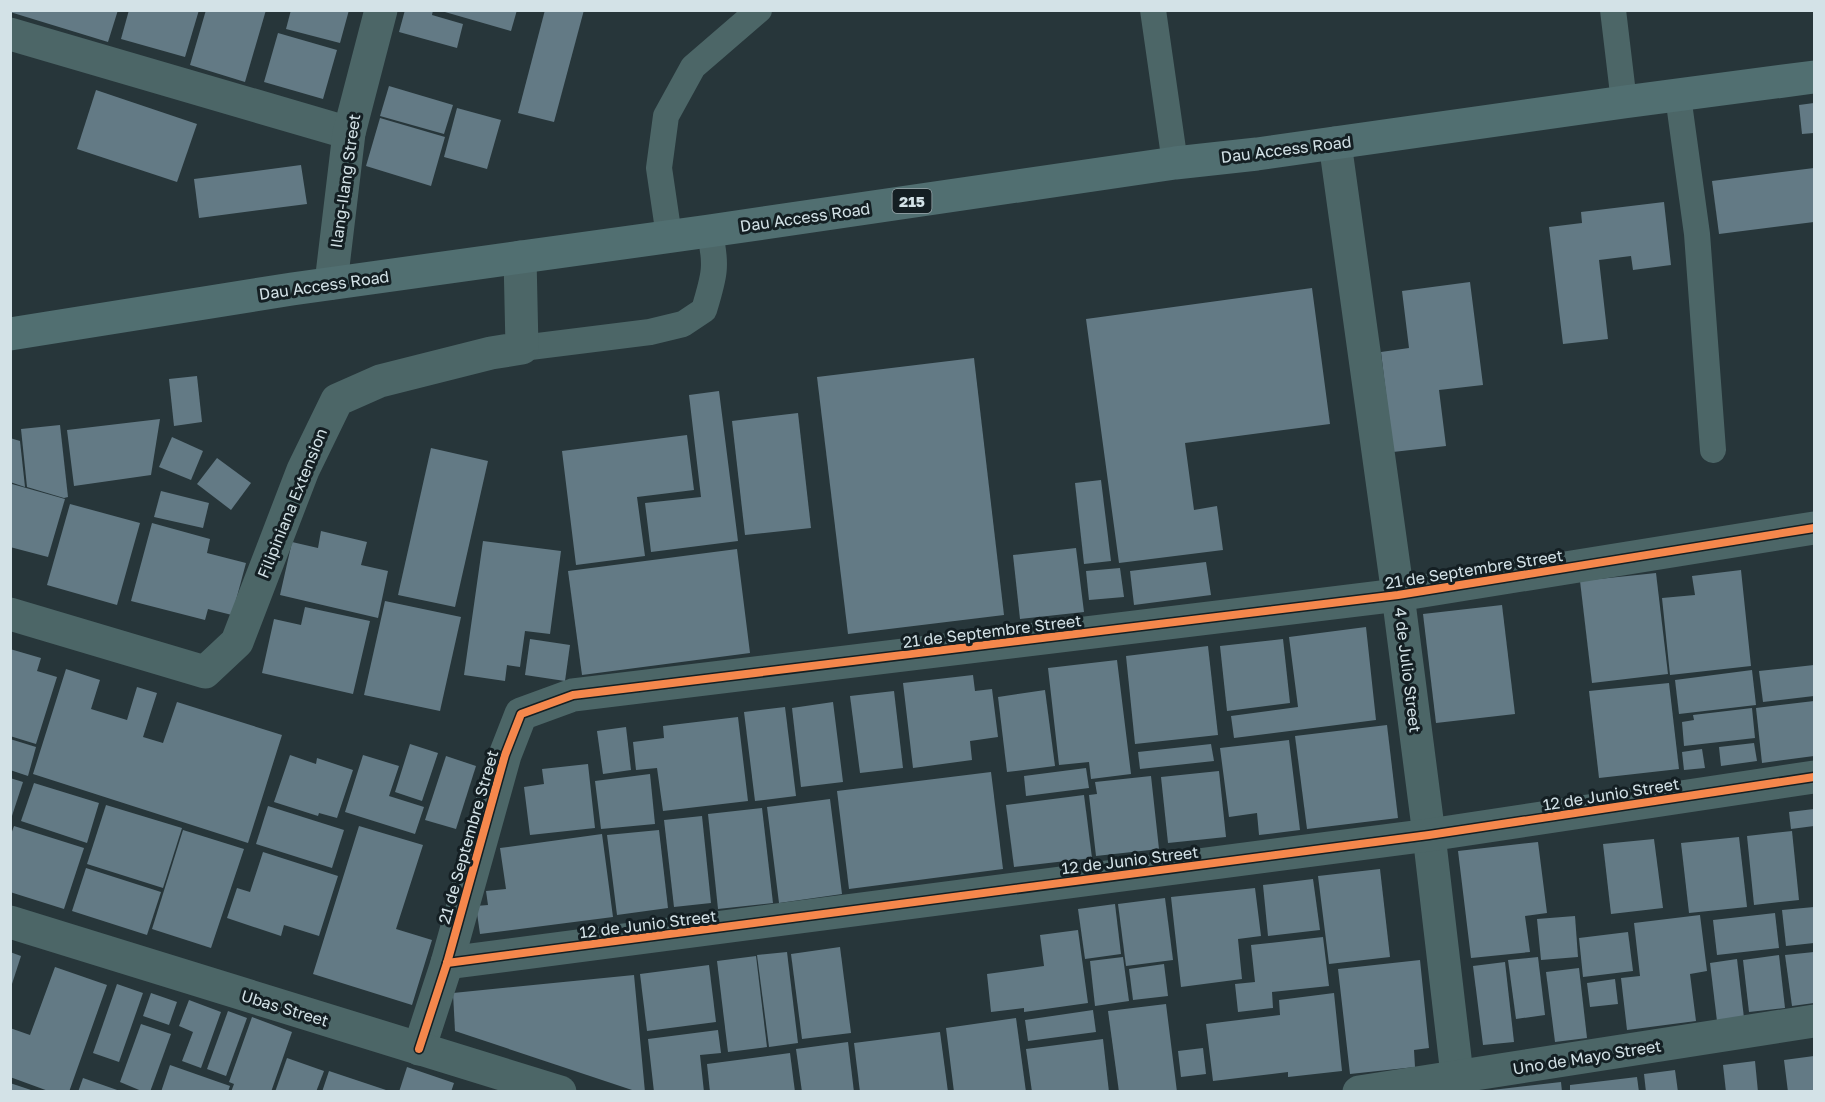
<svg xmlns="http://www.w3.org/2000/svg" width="1825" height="1102" viewBox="0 0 1825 1102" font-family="'Golos Text',sans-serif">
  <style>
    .building { fill: #637a85 }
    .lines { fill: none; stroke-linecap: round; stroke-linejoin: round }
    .service { stroke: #4c6667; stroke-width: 26 }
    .minor { stroke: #4c6667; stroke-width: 33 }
    .tertiary { stroke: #4c6667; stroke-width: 33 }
    .primary { stroke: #516f71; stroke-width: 33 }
    .cycleway-casing { stroke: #141f23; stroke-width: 11 }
    .cycleway { stroke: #f5874c; stroke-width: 8 }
    .labels { text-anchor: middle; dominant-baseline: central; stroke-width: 6; stroke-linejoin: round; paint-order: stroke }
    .shield { fill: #141f23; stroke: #9aa8ac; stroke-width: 1.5 }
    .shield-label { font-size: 15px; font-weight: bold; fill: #d3e2e7 }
    .street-label { font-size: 16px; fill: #d3e2e7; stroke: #141f23 }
  </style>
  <rect width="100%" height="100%" fill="#27363a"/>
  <g class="building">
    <polygon points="10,10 118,10 108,42 10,12"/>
    <polygon points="129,10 199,10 185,57 121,39"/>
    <polygon points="206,10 266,10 245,82 190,65"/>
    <polygon points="291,10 349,10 340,43 286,29"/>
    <polygon points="405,10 433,10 432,15 463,24 457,48 399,32"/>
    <polygon points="438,10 517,10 511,31"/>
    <polygon points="545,10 584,10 554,122 518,113"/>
    <polygon points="278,33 337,50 323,99 264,82"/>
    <polygon points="389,86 453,105 444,134 380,116"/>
    <polygon points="96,90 197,124 177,182 77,149"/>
    <polygon points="1814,103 1814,133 1802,134 1799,105"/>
    <polygon points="457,108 501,120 487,169 444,157"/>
    <polygon points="380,118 445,137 431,186 366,166"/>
    <polygon points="301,165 307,204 199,218 194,179"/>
    <polygon points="1814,168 1814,222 1719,234 1712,181"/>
    <polygon points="1664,202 1671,265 1633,270 1631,256 1599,260 1608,339 1563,344 1549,227 1582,223 1581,212"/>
    <polygon points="1470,282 1483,385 1439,390 1446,446 1393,452 1381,352 1409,348 1402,291"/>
    <polygon points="1312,288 1330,424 1185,443 1194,510 1217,506 1223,550 1119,563 1086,319"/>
    <polygon points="974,358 1004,615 848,634 817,377"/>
    <polygon points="197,376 202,422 174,426 169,379"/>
    <polygon points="719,391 738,541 651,552 645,503 701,497 689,395"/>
    <polygon points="798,413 811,528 745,535 732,421"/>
    <polygon points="160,419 151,475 74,486 67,430"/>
    <polygon points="60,425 68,497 64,498 27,487 21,429"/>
    <polygon points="687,435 694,490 637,497 645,556 576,565 562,451"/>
    <polygon points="172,437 203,451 191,480 159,467"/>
    <polygon points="10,438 20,441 25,487 10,482"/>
    <polygon points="431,448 488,461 455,607 398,595"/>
    <polygon points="217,458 251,483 231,510 197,484"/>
    <polygon points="1101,480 1111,561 1084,564 1075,483"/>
    <polygon points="12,484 65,499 48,557 10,547"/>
    <polygon points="161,491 209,503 203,528 154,517"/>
    <polygon points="70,504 140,523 117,605 47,585"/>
    <polygon points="152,523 210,539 207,553 246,563 232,615 208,609 205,620 131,601"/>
    <polygon points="321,531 367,542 361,565 388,571 378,618 280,595 292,542 318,548"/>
    <polygon points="483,541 561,551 550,634 525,631 520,667 507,665 505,681 464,675"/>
    <polygon points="1076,548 1084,612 1020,619 1013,555"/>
    <polygon points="737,549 750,653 582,675 568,571"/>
    <polygon points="1206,562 1211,595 1134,605 1130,571"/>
    <polygon points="1120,568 1124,597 1089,600 1086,571"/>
    <polygon points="1741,570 1751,666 1670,675 1662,598 1695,595 1692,576"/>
    <polygon points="1656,573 1668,674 1592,683 1580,581"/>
    <polygon points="385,601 461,617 440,711 364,695"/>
    <polygon points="1502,605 1515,714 1436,723 1423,614"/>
    <polygon points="305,607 370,621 353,694 262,673 274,619 301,625"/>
    <polygon points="1366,627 1376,720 1234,738 1231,716 1298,707 1289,637"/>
    <polygon points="530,639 570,645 565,681 525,675"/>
    <polygon points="1283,639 1290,703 1227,711 1220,646"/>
    <polygon points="1208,646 1218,735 1135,744 1126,656"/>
    <polygon points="10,649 41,658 37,671 57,677 36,744 10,736"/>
    <polygon points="1117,660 1131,774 1091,779 1089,762 1059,765 1048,668"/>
    <polygon points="1814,665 1814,696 1763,702 1759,671"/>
    <polygon points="66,669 100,680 91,709 127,720 137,687 157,693 143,737 163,743 177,702 282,735 248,843 33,774"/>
    <polygon points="1752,670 1756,705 1679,714 1675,680"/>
    <polygon points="973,675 975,691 992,689 998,737 970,741 972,760 913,768 903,683"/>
    <polygon points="1669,683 1679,769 1599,778 1589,691"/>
    <polygon points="1045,690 1055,766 1007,772 998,697"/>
    <polygon points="894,691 903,768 860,773 850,696"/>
    <polygon points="1814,701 1814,756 1762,763 1756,708"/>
    <polygon points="833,702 843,782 801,787 792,708"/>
    <polygon points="785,707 796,796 755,801 744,712"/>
    <polygon points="1752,708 1755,738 1684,746 1682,722 1694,720 1693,715"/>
    <polygon points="738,717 748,801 663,811 657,768 636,770 633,742 664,738 663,726"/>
    <polygon points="1387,725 1398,818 1307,829 1295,736"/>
    <polygon points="626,727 631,770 603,774 597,731"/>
    <polygon points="10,739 36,747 28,776 10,770"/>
    <polygon points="1289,740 1300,830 1259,835 1257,813 1229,817 1220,748"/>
    <polygon points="1754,743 1757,761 1721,766 1719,747"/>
    <polygon points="410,744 438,753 422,801 395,792"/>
    <polygon points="1211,744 1214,761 1140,769 1138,752"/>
    <polygon points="1702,749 1705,768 1684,770 1682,752"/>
    <polygon points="290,755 316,764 317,758 353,770 337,818 319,813 318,816 274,802"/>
    <polygon points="363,755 399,766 389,796 424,807 415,834 345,812"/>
    <polygon points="446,756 476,766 456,829 425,820"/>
    <polygon points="588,764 595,828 530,835 524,787 544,784 542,769"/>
    <polygon points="1086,768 1089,788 1026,796 1024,776"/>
    <polygon points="1219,771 1226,837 1168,843 1161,777"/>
    <polygon points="991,772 1003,869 849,889 837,791"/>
    <polygon points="650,774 655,824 601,829 595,781"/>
    <polygon points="1151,776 1159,849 1096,856 1089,795 1097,794 1095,782"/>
    <polygon points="10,778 23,782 11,819 10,819"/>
    <polygon points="34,783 99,803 87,843 21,821"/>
    <polygon points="1084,795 1092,858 1014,867 1006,805"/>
    <polygon points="830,799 842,894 779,903 767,807"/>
    <polygon points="106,805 182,828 163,888 87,864"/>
    <polygon points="268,806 344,830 332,868 256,844"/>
    <polygon points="762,808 773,903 718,909 708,814"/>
    <polygon points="1814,809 1814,826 1791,829 1789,812"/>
    <polygon points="702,816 711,903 674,907 664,820"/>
    <polygon points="14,826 84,848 64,909 10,892 10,837"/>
    <polygon points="359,826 423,845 396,929 432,940 412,1005 313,974"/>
    <polygon points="183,830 244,849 211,948 152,929"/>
    <polygon points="659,830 668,908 617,915 607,835"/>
    <polygon points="1792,831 1799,900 1754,905 1747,836"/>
    <polygon points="602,834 613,917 480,934 476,906 488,905 486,891 506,889 500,848"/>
    <polygon points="1739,837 1747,907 1689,913 1681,843"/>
    <polygon points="1654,839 1663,908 1611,914 1603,844"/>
    <polygon points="1538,842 1547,913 1525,916 1530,952 1471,958 1458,851"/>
    <polygon points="263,852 338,876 319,936 284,925 281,936 227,918 237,888 250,892"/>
    <polygon points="86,868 161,892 147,935 72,911"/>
    <polygon points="1380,869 1390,957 1329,964 1318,876"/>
    <polygon points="1313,879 1320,930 1268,936 1263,885"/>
    <polygon points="1255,888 1261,936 1238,939 1242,979 1181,987 1171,897"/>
    <polygon points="1165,898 1173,960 1126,966 1118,904"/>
    <polygon points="1115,904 1121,954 1085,959 1078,909"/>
    <polygon points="1814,907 1814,943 1786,946 1782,910"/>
    <polygon points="1775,913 1779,948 1717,955 1713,920"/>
    <polygon points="1700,915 1707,971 1690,974 1696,1021 1627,1030 1621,978 1640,976 1634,923"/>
    <polygon points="1575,916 1578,957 1541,960 1537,919"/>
    <polygon points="1078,930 1088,1003 1024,1012 1024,1008 991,1012 987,974 1044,966 1040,935"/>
    <polygon points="1628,932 1633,971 1583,977 1579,938"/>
    <polygon points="1323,937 1329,986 1272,992 1273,1008 1238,1012 1235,984 1255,982 1251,945"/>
    <polygon points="840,947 851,1033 802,1039 791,954"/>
    <polygon points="10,952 21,956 11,987 10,987"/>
    <polygon points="787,952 798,1043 769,1047 757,955"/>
    <polygon points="1814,952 1814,1003 1792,1006 1785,955"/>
    <polygon points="1779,955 1785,1008 1749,1012 1743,960"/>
    <polygon points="756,956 767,1047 728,1052 717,961"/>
    <polygon points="1123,957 1129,1001 1095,1006 1090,961"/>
    <polygon points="1538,957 1545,1015 1516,1019 1508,960"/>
    <polygon points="1737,959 1744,1018 1717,1021 1710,963"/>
    <polygon points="1420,960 1429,1048 1414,1050 1415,1067 1350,1074 1338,969"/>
    <polygon points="1505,962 1514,1042 1483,1045 1473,966"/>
    <polygon points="1164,964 1168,996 1133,1000 1129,969"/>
    <polygon points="709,965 716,1022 647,1031 640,974"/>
    <polygon points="55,967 107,985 69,1092 51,1092 10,1077 10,1028 30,1035"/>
    <polygon points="1579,968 1587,1038 1555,1042 1546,972"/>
    <polygon points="634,975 645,1092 638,1092 455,1031 453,993"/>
    <polygon points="1615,979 1618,1004 1590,1007 1587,983"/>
    <polygon points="117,984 143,993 119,1062 93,1053"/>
    <polygon points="151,993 177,1002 169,1025 143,1016"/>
    <polygon points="1334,993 1342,1071 1288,1077 1288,1072 1213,1081 1206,1024 1280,1015 1279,1000"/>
    <polygon points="189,1000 221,1012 201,1068 182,1061 193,1032 179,1026"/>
    <polygon points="1166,1004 1177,1092 1119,1092 1108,1011"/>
    <polygon points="1093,1010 1096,1032 1028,1041 1025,1020"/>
    <polygon points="228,1011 247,1018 226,1076 207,1069"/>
    <polygon points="252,1017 292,1032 271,1092 231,1092 234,1084 229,1082"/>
    <polygon points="1016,1018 1026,1092 954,1092 946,1028"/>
    <polygon points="141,1024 171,1034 150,1092 144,1092 120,1082"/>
    <polygon points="718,1030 721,1053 700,1055 704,1092 654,1092 648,1039"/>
    <polygon points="940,1032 948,1092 860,1092 854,1043"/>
    <polygon points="1103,1039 1109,1092 1032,1092 1026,1049"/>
    <polygon points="848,1042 854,1092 802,1092 796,1049"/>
    <polygon points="1203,1048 1206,1074 1181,1077 1178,1051"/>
    <polygon points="790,1053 795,1092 710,1092 707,1064"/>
    <polygon points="1814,1056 1814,1092 1788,1092 1784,1060"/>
    <polygon points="287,1058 324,1071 316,1092 275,1092"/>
    <polygon points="1755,1061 1758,1092 1726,1092 1723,1065"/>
    <polygon points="170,1065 230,1086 228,1092 161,1092"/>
    <polygon points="407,1067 454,1083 451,1092 399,1092"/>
    <polygon points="1675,1070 1678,1092 1646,1092 1644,1074"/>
    <polygon points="329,1071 389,1091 389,1092 322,1092"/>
    <polygon points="1637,1077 1639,1092 1570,1092 1570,1085"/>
    <polygon points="83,1078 120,1091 120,1092 78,1092"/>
    <polygon points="1561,1082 1562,1092 1492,1092 1492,1090"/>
    <polygon points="10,1083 34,1091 33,1092 10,1092"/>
  </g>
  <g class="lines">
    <g class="service">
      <polyline points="1153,10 1175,163"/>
      <polyline points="1613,10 1624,102"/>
      <polyline points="1678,96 1697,234 1713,450"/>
      <polyline points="669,236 659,168 666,116 693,67 759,10"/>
      <path d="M522,348L650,332L683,324L704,310C714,277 718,265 709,231"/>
    </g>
    <g class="minor">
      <polyline points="10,34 349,133"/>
      <polyline points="1335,143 1398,595 1429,835 1459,1092"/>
      <polyline points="331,283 349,133 381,10"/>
      <polyline points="10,614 205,672 237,642 303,470 337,400 380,381 491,353 522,348 520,257"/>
      <polyline points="447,963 1429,835 1814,777"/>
      <polyline points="419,1049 447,963 505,755 521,714 573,695 1398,595 1814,528"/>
      <polyline points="1359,1092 1814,1021"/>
    </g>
    <polyline class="tertiary" points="10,922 560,1092"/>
    <polyline class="primary" points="10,334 292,289 709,231 1175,163 1257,154 1624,102 1814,77"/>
    <defs>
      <g id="cycleway">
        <polyline points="447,963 1429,835 1814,777"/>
        <polyline points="419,1049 447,963 505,755 521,714 573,695 1398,595 1814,528"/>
      </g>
    </defs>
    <use href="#cycleway" class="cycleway-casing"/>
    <use href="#cycleway" class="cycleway"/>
  </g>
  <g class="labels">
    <rect class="shield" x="892.5" y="189" width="39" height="24" rx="4.5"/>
    <g class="shield-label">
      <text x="912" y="201">215</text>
    </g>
    <g class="street-label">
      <text transform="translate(1286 149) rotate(-7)">Dau Access Road</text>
      <text transform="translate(345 181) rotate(-82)">Ilang-Ilang Street</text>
      <text transform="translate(805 217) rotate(-8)">Dau Access Road</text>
      <text transform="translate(324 285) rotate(-8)">Dau Access Road</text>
      <text transform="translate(292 503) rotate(-68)">Filipiniana Extension</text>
      <text transform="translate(1474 569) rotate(-9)">21 de Septembre Street</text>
      <text transform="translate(992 631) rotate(-7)">21 de Septembre Street</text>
      <text transform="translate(1408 670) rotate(83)">4 de Julio Street</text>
      <text transform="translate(1611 794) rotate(-9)">12 de Junio Street</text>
      <text transform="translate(468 837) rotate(-74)">21 de Septembre Street</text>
      <text transform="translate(1130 860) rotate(-7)">12 de Junio Street</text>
      <text transform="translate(648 924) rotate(-7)">12 de Junio Street</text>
      <text transform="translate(285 1008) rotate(17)">Ubas Street</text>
      <text transform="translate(1587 1057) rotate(-9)">Uno de Mayo Street</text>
    </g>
  </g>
  <rect width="1825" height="1102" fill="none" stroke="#d3e2e7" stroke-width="24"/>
</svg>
